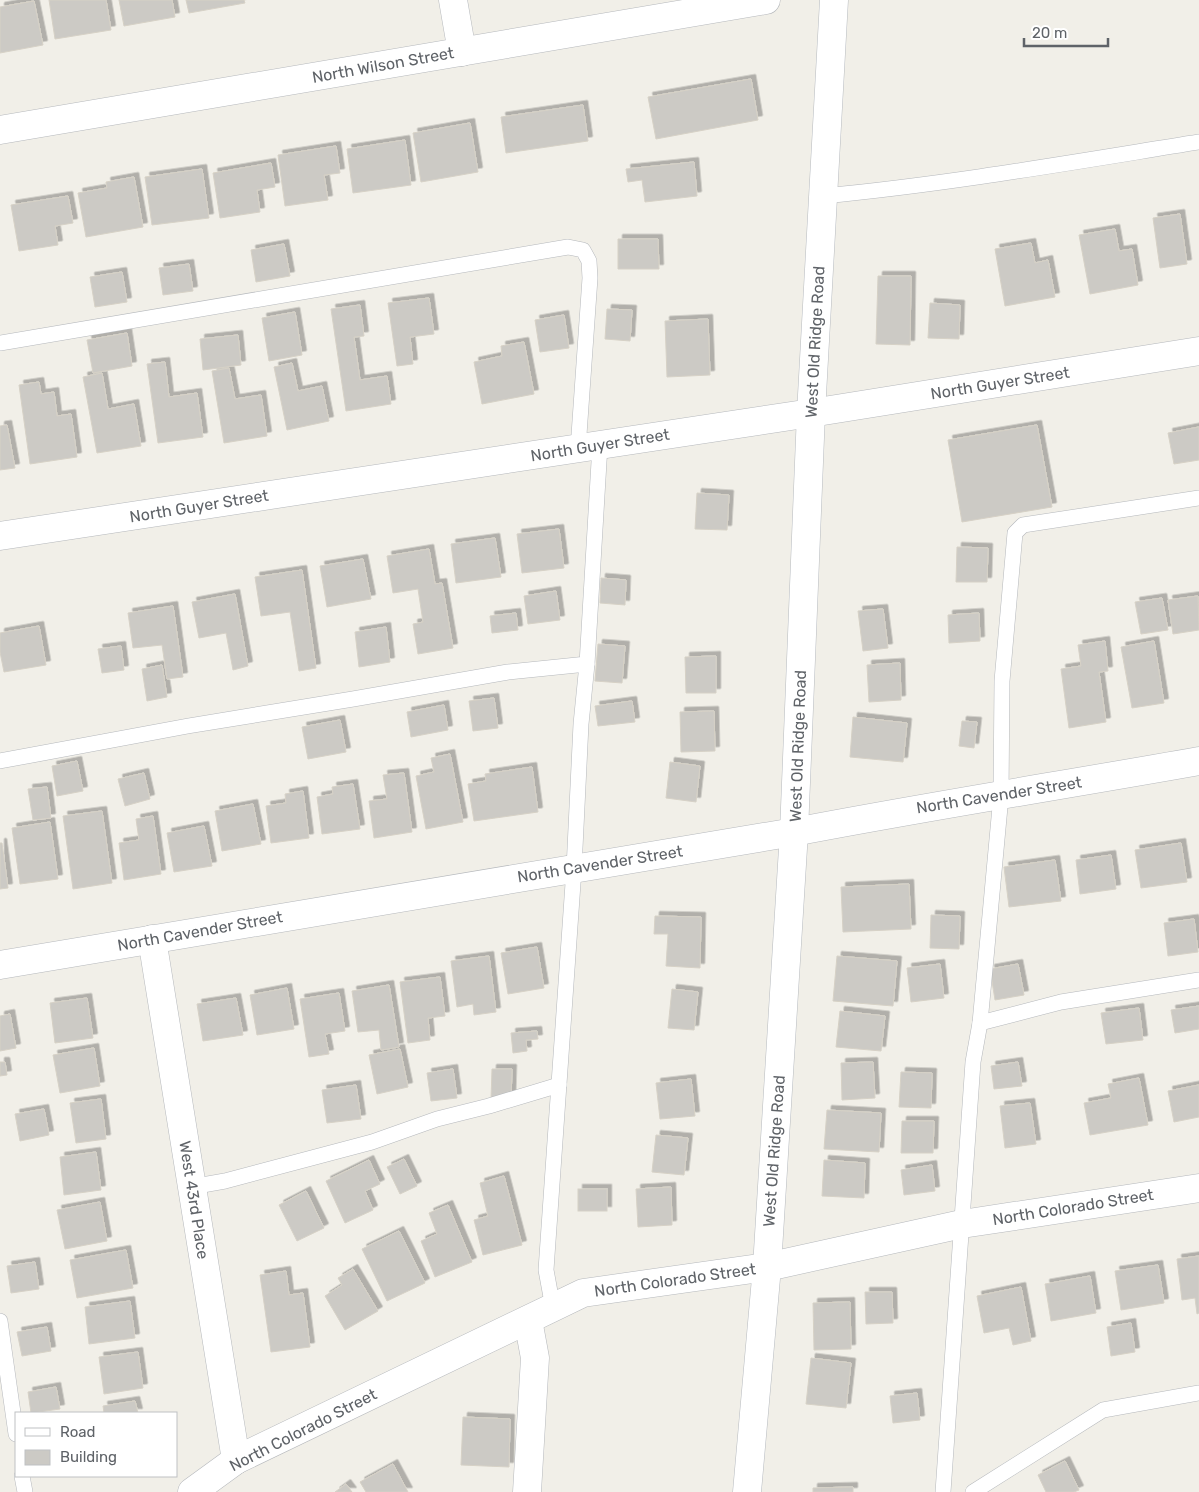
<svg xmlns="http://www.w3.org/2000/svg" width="1199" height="1492" viewBox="0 0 1199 1492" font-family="Rubik,sans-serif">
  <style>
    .building { fill: #cccac5; stroke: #d6d1c6; filter: url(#shadow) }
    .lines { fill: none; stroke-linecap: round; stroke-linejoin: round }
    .lane-casing { stroke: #b5b8bc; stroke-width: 16 }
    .street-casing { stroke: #b5b8bc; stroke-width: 29 }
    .secondary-casing { stroke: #b6babf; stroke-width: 29 }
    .lane { stroke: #fff; stroke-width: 15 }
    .street { stroke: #fff; stroke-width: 28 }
    .secondary { stroke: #fff; stroke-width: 28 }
    .labels { text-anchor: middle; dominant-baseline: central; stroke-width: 4.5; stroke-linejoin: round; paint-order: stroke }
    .street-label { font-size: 16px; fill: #5f6368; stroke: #fff }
  </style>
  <defs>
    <filter id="shadow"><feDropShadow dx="4.5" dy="-4.5" stdDeviation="0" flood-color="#0004"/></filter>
  </defs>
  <rect width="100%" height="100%" fill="#f1efe8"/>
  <g class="building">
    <polygon points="49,0 106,0 111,30 55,39"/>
    <polygon points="119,0 172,0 175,17 124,26"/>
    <polygon points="186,0 244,0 245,3 189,13"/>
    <polygon points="34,1 43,45 0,53 0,7"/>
    <polygon points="751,79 758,120 656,139 648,97"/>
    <polygon points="583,105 588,141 506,153 501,117"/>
    <polygon points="470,123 478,172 421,182 413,133"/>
    <polygon points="405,140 411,185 353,193 347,149"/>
    <polygon points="336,146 340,173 324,175 328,200 285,206 278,155"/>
    <polygon points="694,162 697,196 645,202 642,180 628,182 626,169"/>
    <polygon points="271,163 275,187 257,190 260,212 220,218 213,173"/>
    <polygon points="202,169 209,218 152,225 145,177"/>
    <polygon points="134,177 143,227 86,237 78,193 107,188 106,182"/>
    <polygon points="68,196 73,223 55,226 58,245 19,251 11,205"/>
    <polygon points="1180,214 1187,264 1160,268 1153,218"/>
    <polygon points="1115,229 1119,251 1132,249 1138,285 1090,294 1079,235"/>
    <polygon points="618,239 658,239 659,269 618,269"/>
    <polygon points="1031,243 1035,263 1048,260 1055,297 1005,306 995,249"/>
    <polygon points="284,244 290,276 256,282 251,250"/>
    <polygon points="189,264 193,291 163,295 159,268"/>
    <polygon points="122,272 127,302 95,307 90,277"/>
    <polygon points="878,276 911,276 910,345 876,344"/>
    <polygon points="429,298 434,334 410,337 413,364 397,366 388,303"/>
    <polygon points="930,303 960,305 959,339 928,338"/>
    <polygon points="360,305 364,336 354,337 360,380 387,376 391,404 346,411 331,309"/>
    <polygon points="607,309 632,310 630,341 605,339"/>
    <polygon points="295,312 302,355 269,361 262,318"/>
    <polygon points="564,315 569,348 540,352 535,320"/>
    <polygon points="708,319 710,375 667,377 665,321"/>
    <polygon points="127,333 132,366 93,373 87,340"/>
    <polygon points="238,335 241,365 203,370 200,339"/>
    <polygon points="524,342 534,394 482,404 474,362 502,356 501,346"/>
    <polygon points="165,362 169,397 197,393 203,437 158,443 147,364"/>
    <polygon points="292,363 298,391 322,386 329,421 287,430 274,367"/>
    <polygon points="229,368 235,399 261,395 267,436 224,443 212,371"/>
    <polygon points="102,373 108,409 134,404 141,446 97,453 83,377"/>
    <polygon points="39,382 41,394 54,392 57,416 71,414 77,457 30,464 19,385"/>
    <polygon points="7,425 15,468 0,470 0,426"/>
    <polygon points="1037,425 1052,507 962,522 948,440"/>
    <polygon points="1199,427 1199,460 1174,464 1168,433"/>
    <polygon points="697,493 729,495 727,530 695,529"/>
    <polygon points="559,529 564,568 522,573 517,534"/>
    <polygon points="495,538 501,577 456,583 451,544"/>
    <polygon points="957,547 988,548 987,582 956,582"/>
    <polygon points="429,549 435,584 442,583 453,648 418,654 413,624 423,622 418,589 393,593 387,556"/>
    <polygon points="363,559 371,599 327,607 320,566"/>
    <polygon points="302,570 316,668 299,671 290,612 261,616 255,577"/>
    <polygon points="601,578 626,580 625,605 600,603"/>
    <polygon points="556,591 560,620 528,624 524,596"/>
    <polygon points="235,594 248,666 233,670 226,633 199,638 192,602"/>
    <polygon points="1198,596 1199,630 1173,634 1168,600"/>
    <polygon points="1162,598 1168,630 1141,634 1135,602"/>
    <polygon points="173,606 183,677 167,679 162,645 133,648 128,613"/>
    <polygon points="883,609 888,648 863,651 858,611"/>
    <polygon points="516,613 518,630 492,633 490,616"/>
    <polygon points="979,613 980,641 949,643 948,615"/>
    <polygon points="39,626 46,665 4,672 0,652 0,633"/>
    <polygon points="386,627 390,662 359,667 355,632"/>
    <polygon points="1105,641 1108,671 1099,672 1106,722 1069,728 1061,669 1081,666 1078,645"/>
    <polygon points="1154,641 1164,703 1132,708 1121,647"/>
    <polygon points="598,644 625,646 622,683 595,681"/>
    <polygon points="121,646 124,670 102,673 98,649"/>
    <polygon points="716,656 716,693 686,693 685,657"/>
    <polygon points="900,663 901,700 869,702 867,665"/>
    <polygon points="162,665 167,697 147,701 142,669"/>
    <polygon points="494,698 498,728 473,731 469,701"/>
    <polygon points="632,701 635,722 598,726 595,706"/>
    <polygon points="444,705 448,730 411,737 407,712"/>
    <polygon points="714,711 715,751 681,752 680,712"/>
    <polygon points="853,717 907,723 903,762 850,757"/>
    <polygon points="340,720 346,752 308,759 302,727"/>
    <polygon points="962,721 977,722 974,748 959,746"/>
    <polygon points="450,754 463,822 426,829 416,776 434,772 431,758"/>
    <polygon points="77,761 83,791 57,796 52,766"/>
    <polygon points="670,762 700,766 696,802 666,798"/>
    <polygon points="532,767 538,812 474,821 468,784 486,781 485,774"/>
    <polygon points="144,773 150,799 125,806 118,779"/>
    <polygon points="404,773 412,832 374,838 369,801 387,799 383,775"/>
    <polygon points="353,784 360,829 322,834 317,797 333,794 332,787"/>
    <polygon points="47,787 51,818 33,820 28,789"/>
    <polygon points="303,791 309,838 271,843 266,806 286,803 285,794"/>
    <polygon points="253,804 261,844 222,851 215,811"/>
    <polygon points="102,811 112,883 73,889 63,816"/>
    <polygon points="153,816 161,874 124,880 119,843 139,840 136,819"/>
    <polygon points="50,822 58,879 20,884 12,828"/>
    <polygon points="204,826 212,866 174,872 167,833"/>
    <polygon points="0,843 2,843 8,888 0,889"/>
    <polygon points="1181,843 1187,882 1141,888 1135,850"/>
    <polygon points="1111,855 1116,889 1080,894 1076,860"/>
    <polygon points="1055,860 1061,901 1009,907 1004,867"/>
    <polygon points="909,884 911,929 843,932 841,887"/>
    <polygon points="931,915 960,916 959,949 930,948"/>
    <polygon points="655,916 701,917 700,968 666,966 668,934 654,934"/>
    <polygon points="1194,919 1198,952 1168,956 1164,923"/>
    <polygon points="537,947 544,988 508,994 501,953"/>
    <polygon points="489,956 496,1012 474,1015 473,1004 457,1007 451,961"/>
    <polygon points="837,956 897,961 893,1006 833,1001"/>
    <polygon points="940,964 944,998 911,1002 907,968"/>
    <polygon points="1018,964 1024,995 995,1000 990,969"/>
    <polygon points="440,977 445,1016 428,1018 430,1040 408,1043 400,982"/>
    <polygon points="389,985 399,1047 381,1050 379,1030 358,1032 352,991"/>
    <polygon points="287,988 294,1029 257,1035 250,995"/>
    <polygon points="672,989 698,992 694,1030 668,1028"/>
    <polygon points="339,993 345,1031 325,1034 329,1054 309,1057 300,999"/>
    <polygon points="87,998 93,1038 55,1043 50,1003"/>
    <polygon points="236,998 243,1035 203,1041 197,1004"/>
    <polygon points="1199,1006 1199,1029 1175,1033 1171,1010"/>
    <polygon points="1139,1008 1143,1040 1106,1044 1101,1013"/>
    <polygon points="840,1011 885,1016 881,1051 836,1047"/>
    <polygon points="10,1014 16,1048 0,1051 0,1016"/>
    <polygon points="537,1031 538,1039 526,1040 527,1051 513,1053 511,1033"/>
    <polygon points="94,1048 100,1086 60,1093 53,1055"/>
    <polygon points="400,1049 408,1087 377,1094 369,1055"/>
    <polygon points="0,1062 5,1062 7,1075 0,1076"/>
    <polygon points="873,1062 875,1098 842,1100 841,1063"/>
    <polygon points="1018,1062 1022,1086 994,1089 991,1066"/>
    <polygon points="453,1069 457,1098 431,1101 427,1073"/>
    <polygon points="492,1069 512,1069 511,1099 491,1099"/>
    <polygon points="901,1072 932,1073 931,1108 899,1107"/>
    <polygon points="1139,1078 1148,1125 1090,1135 1084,1103 1111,1098 1108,1084"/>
    <polygon points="691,1079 695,1116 660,1119 656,1083"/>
    <polygon points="356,1085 361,1119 327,1123 322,1090"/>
    <polygon points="1199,1085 1199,1117 1174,1122 1168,1091"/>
    <polygon points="101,1099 106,1139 76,1143 70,1103"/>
    <polygon points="1030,1103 1036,1144 1005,1148 1000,1106"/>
    <polygon points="44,1109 49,1135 20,1141 15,1114"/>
    <polygon points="827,1110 881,1113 879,1152 824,1149"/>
    <polygon points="902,1121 934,1121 933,1153 901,1153"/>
    <polygon points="656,1135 688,1138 684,1175 652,1172"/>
    <polygon points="96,1152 101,1190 64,1195 60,1157"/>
    <polygon points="404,1159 417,1186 400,1194 387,1167"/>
    <polygon points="369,1160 380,1184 365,1191 373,1210 345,1223 326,1181"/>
    <polygon points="824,1160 865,1163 864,1198 822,1196"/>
    <polygon points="932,1165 935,1191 904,1195 901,1170"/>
    <polygon points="504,1176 522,1245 483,1255 474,1220 488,1216 480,1183"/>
    <polygon points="671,1187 672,1225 638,1227 636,1189"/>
    <rect x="578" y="1189" width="29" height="22"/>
    <polygon points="306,1191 324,1228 297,1241 279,1205"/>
    <polygon points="100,1202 107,1241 65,1249 57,1210"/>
    <polygon points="448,1205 472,1262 435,1277 421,1241 437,1234 429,1213"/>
    <polygon points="399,1231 425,1283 387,1301 362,1249"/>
    <polygon points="126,1250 133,1288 77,1298 70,1260"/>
    <polygon points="1199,1256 1199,1313 1197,1314 1195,1298 1182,1300 1177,1259"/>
    <polygon points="35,1262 39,1289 11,1293 7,1266"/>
    <polygon points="1158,1265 1164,1303 1121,1310 1115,1271"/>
    <polygon points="353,1269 378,1311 345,1330 325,1296 342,1285 338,1278"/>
    <polygon points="286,1271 289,1295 303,1293 310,1347 271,1352 260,1275"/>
    <polygon points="1090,1276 1096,1313 1051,1321 1045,1284"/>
    <polygon points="1021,1287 1031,1341 1013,1345 1009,1328 984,1333 977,1296"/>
    <polygon points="865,1292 892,1292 893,1323 866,1324"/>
    <polygon points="130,1301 135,1338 89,1344 85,1307"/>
    <polygon points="850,1302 851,1349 814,1350 813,1303"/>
    <polygon points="1131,1323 1135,1352 1111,1356 1107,1327"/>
    <polygon points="47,1327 51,1351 22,1356 17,1332"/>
    <polygon points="138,1352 143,1388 104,1394 99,1357"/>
    <polygon points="811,1358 851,1363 846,1408 806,1404"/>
    <polygon points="56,1387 60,1409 31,1413 28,1392"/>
    <polygon points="917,1393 920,1420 893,1423 890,1396"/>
    <polygon points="135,1401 138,1413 104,1413 103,1406"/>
    <polygon points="463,1417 510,1419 509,1467 461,1465"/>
    <polygon points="1065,1461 1079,1490 1074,1492 1046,1492 1038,1475"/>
    <polygon points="393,1464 408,1492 366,1492 360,1482"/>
    <polygon points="346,1484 352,1492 335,1492"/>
    <polygon points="853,1487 853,1492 813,1492 813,1488"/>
  </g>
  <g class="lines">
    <defs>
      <g id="lane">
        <path d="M823,196C949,184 1074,162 1199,142"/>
        <polyline points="0,343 568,247 583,250 589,261 590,278 578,449"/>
        <polyline points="0,761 188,726 353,699 508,672 587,664 600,445"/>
        <polyline points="980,1023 1061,1002 1199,980"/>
        <polyline points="191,1187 225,1181 372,1142 437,1119 489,1106 559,1085"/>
        <polyline points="553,1308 546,1270 574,869 581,724 587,664"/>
        <polyline points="0,1321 16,1434"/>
        <polyline points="22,1476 25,1492"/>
        <polyline points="943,1492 973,1062 980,1023 1001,796 1002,681 1015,533 1023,525 1199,498"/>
        <polyline points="973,1492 1103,1410 1199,1393"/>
      </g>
      <g id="street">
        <polyline points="453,0 462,52"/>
        <polyline points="0,130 766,0"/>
        <polyline points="0,536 811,413 1199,351"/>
        <polyline points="152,939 236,1460"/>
        <path d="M0,965L794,832C929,806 1064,785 1199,761"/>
        <polyline points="192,1492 236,1460 583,1293 767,1267 962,1224 1199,1188"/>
        <polyline points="527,1492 535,1358 528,1320"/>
      </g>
      <polyline id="secondary" points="747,1492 767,1267 794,832 811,413 834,0"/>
    </defs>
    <use href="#lane" class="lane-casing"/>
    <use href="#street" class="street-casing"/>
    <use href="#secondary" class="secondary-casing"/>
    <use href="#lane" class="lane"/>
    <use href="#street" class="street"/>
    <use href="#secondary" class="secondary"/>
  </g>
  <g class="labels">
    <g class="street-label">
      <text transform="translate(383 65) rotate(-10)">North Wilson Street</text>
      <text transform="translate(815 342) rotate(-87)">West Old Ridge Road</text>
      <text transform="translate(1000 383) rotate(-9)">North Guyer Street</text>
      <text transform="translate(600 445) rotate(-9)">North Guyer Street</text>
      <text transform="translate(199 506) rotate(-9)">North Guyer Street</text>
      <text transform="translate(798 746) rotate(-88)">West Old Ridge Road</text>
      <text transform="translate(999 795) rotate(-9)">North Cavender Street</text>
      <text transform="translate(600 864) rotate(-9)">North Cavender Street</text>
      <text transform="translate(200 931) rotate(-10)">North Cavender Street</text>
      <text transform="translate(774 1151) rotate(-86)">West Old Ridge Road</text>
      <text transform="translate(194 1200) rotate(81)">West 43rd Place</text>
      <text transform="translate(1073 1207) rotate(-9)">North Colorado Street</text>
      <text transform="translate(675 1280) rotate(-8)">North Colorado Street</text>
      <text transform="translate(303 1430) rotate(-27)">North Colorado Street</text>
    </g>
  </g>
  <rect x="15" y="1412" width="162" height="65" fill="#ffffff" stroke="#bfc1c3"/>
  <rect x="25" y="1428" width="25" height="8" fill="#ffffff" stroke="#bfc1c3"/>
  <text x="60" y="1437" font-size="15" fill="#5f6368">Road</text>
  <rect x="25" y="1450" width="25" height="15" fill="#cccac5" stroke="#bfc1c3"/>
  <text x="60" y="1462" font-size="15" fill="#5f6368">Building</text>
  <path d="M1024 38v8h84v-8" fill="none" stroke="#5f6368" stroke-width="2.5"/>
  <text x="1032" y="38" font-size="15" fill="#5f6368" stroke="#ffffff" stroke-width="4" paint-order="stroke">20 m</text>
</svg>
